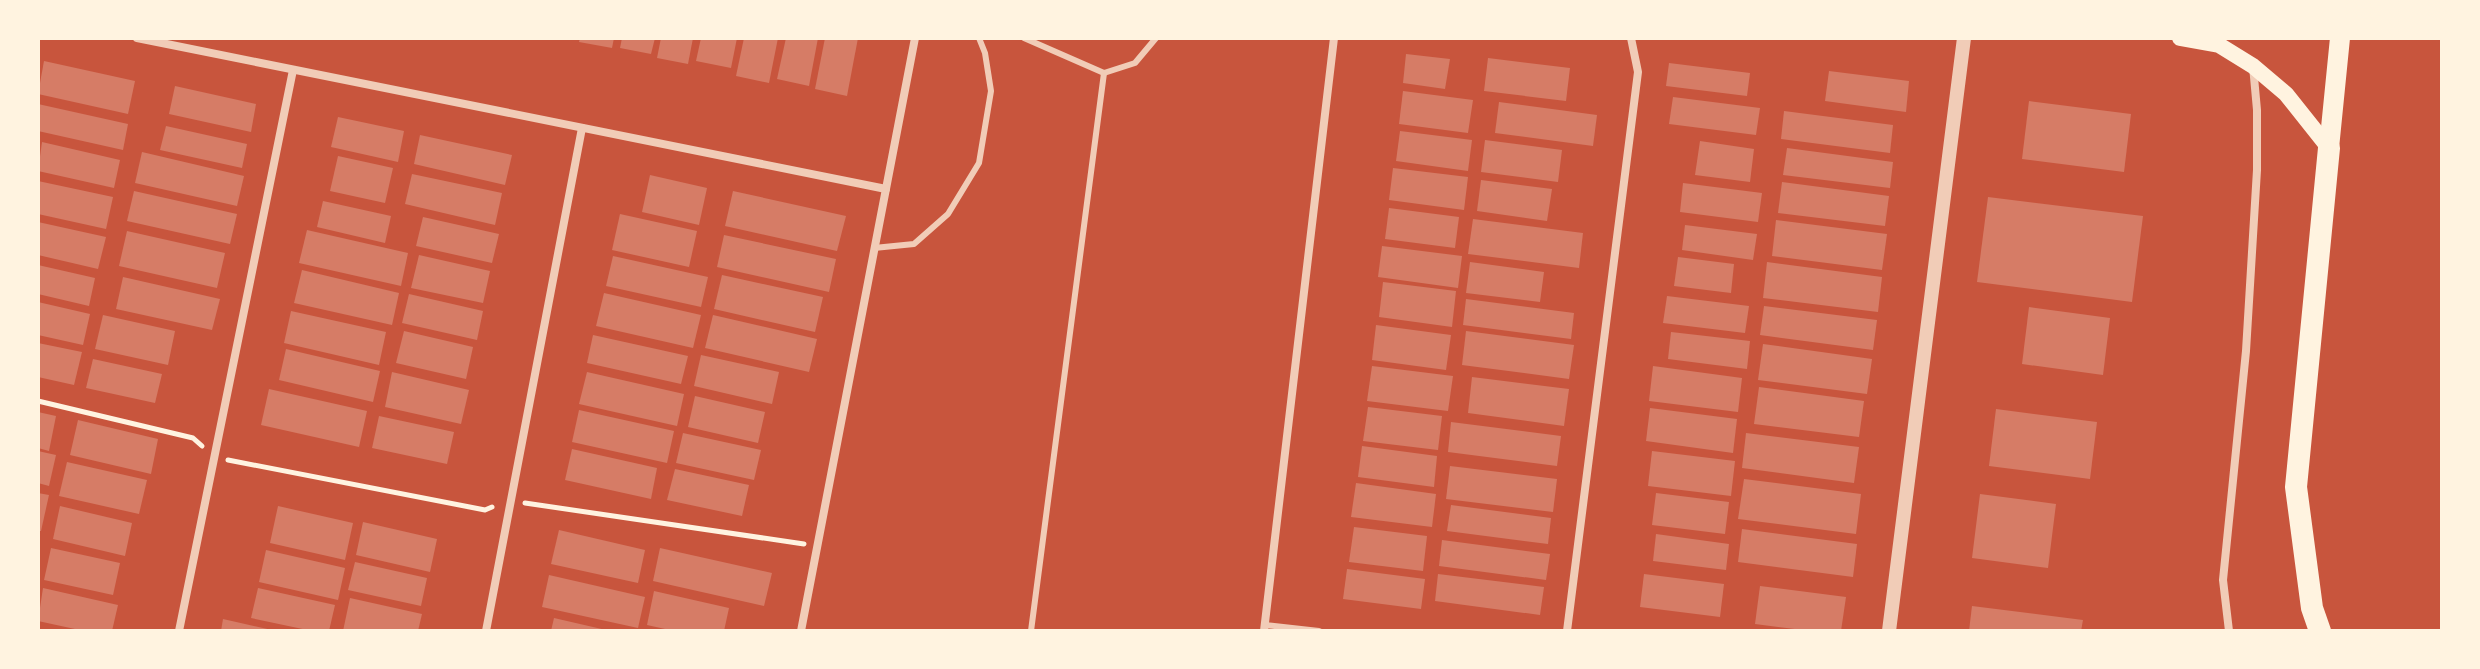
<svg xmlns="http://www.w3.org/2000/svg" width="2480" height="669" viewBox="0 0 2480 669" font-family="Lato,sans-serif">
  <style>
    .building { fill: #d67c66 }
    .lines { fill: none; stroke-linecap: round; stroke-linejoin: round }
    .path { stroke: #fff3e0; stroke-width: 5 }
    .service { stroke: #f1ccb7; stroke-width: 6 }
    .minor { stroke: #f1ccb7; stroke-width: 8 }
    .tertiary { stroke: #f1ccb7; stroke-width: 14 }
    .secondary { stroke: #fff3e0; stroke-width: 16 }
    .primary { stroke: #fff3e0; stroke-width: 20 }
    .trunk { stroke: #fff3e0; stroke-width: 22 }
  </style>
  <rect width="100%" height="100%" fill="#c8553d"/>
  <g class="building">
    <polygon points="580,38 614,38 612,48 579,42"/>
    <polygon points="622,38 655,38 651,54 620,48"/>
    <polygon points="661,38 693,38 688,64 657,58"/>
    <polygon points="701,38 737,38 731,68 696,61"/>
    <polygon points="744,38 778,38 769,83 736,76"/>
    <polygon points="786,38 818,38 809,86 777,79"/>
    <polygon points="825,38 858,38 847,96 815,89"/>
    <polygon points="1406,54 1450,59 1445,89 1403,83"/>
    <polygon points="1488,58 1570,68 1566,101 1484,91"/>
    <polygon points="44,61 135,81 128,114 38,94"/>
    <polygon points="1669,63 1750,73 1747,96 1666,86"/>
    <polygon points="1829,71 1909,81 1906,112 1825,101"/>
    <polygon points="175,86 256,104 251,132 169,114"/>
    <polygon points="1403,91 1473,100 1468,133 1399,124"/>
    <polygon points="1673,97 1760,108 1756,135 1669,124"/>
    <polygon points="2029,101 2131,114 2124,172 2022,159"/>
    <polygon points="1499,102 1597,115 1593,146 1495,133"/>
    <polygon points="38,104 128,124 123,150 38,131"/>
    <polygon points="1784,111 1893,125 1890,153 1781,139"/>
    <polygon points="338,117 404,131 398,162 331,147"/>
    <polygon points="166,126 247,144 242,168 160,150"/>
    <polygon points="1400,131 1472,140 1468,171 1396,161"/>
    <polygon points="420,135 512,155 505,185 414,164"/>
    <polygon points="1485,140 1562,150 1558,182 1481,172"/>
    <polygon points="1700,141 1754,149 1750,182 1695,175"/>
    <polygon points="42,142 120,160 114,188 38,171"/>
    <polygon points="1787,148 1893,162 1890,188 1783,175"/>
    <polygon points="142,152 244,176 237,206 135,183"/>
    <polygon points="338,156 393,168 385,203 330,191"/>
    <polygon points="1393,168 1468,177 1464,210 1389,200"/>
    <polygon points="412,174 502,193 495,225 405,204"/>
    <polygon points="650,175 707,188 699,225 642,212"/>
    <polygon points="1481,180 1552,189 1547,221 1477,211"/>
    <polygon points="38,181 113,197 106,229 38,214"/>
    <polygon points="1782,182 1889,196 1885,226 1778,213"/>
    <polygon points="1683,183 1762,193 1758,222 1680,212"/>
    <polygon points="134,191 237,214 230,244 127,221"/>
    <polygon points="733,191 846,216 837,251 725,226"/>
    <polygon points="1988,197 2143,216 2132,302 1977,282"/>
    <polygon points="323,201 391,216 385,243 317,227"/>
    <polygon points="1389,208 1459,217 1455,248 1385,239"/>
    <polygon points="620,214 697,231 689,267 612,250"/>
    <polygon points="423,217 499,234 492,263 416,246"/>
    <polygon points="1473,219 1583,233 1579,268 1468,254"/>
    <polygon points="1776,220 1887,234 1882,270 1772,256"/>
    <polygon points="38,222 106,237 98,269 38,255"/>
    <polygon points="1685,225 1757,234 1753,260 1682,250"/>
    <polygon points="307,230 408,253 401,286 299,263"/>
    <polygon points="127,231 225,253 217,288 119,266"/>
    <polygon points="724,235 836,259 829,292 717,267"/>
    <polygon points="1382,246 1462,256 1458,288 1378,277"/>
    <polygon points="419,255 490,271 483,303 411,288"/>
    <polygon points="613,256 708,277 701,307 606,286"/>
    <polygon points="1678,257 1734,264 1731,293 1674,286"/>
    <polygon points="1470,262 1544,272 1540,302 1466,293"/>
    <polygon points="1767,262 1882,277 1878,312 1763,298"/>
    <polygon points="38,265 95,278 89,306 38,294"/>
    <polygon points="302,270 399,293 392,325 294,303"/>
    <polygon points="722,275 823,297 815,332 714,309"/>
    <polygon points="123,277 220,299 212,330 116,309"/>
    <polygon points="1383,282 1456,291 1452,327 1379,317"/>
    <polygon points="604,293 701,315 693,348 596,326"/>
    <polygon points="409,294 483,311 477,340 402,323"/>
    <polygon points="1667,296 1749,306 1745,333 1663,323"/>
    <polygon points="1466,299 1574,313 1571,339 1463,325"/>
    <polygon points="38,302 90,314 83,345 38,335"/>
    <polygon points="1764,306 1877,320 1873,350 1760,335"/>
    <polygon points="2029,307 2110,318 2103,375 2022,364"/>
    <polygon points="291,311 386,332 379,365 284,343"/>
    <polygon points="103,315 175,331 168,365 95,349"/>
    <polygon points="713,315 817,339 809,372 705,348"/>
    <polygon points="1376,325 1451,335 1446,370 1372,360"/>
    <polygon points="404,331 473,347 466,379 396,363"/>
    <polygon points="1466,331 1574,345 1569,379 1462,365"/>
    <polygon points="1671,332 1750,341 1747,369 1668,359"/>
    <polygon points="593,335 688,356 681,384 587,363"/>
    <polygon points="38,343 82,352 74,385 38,377"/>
    <polygon points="1763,344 1872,359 1867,394 1758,380"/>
    <polygon points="286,349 380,371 373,402 279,380"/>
    <polygon points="701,355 779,372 772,404 694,386"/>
    <polygon points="93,359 162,374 155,403 86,388"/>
    <polygon points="1372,366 1453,376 1448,411 1367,401"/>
    <polygon points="1653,366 1742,378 1738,412 1649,401"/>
    <polygon points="392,372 469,390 461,424 385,407"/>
    <polygon points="587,372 684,394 677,426 579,404"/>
    <polygon points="1472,377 1569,389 1564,426 1468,413"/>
    <polygon points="1759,387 1864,401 1859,437 1754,424"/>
    <polygon points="269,389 367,411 359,447 261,425"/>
    <polygon points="695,396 765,412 758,443 688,427"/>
    <polygon points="1368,407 1442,416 1438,450 1363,441"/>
    <polygon points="1650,408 1737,419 1733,453 1646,441"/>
    <polygon points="1996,409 2097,422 2090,479 1989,466"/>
    <polygon points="579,410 674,431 667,463 572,442"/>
    <polygon points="38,412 56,416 49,451 38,448"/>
    <polygon points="379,416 454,432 447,464 372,448"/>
    <polygon points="78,420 158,439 151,474 70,455"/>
    <polygon points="1451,422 1561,436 1557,466 1448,452"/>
    <polygon points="683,433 761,450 754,480 676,463"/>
    <polygon points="1746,433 1859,447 1854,483 1742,468"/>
    <polygon points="1362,446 1437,456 1434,487 1358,477"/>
    <polygon points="572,449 657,468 651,499 565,480"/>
    <polygon points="38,451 56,455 49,486 38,483"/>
    <polygon points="1652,451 1735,461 1731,496 1648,486"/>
    <polygon points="67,462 147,480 139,514 59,496"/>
    <polygon points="1450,466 1557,479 1553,512 1446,499"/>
    <polygon points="675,469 749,485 742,516 667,500"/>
    <polygon points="1744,479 1861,494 1856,534 1738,519"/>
    <polygon points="1356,483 1436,494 1432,527 1351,517"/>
    <polygon points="38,493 49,495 41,531 38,531"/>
    <polygon points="1656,493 1729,502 1725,534 1652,525"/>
    <polygon points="1980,494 2056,504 2048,568 1972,558"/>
    <polygon points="1451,505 1551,518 1548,544 1447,531"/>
    <polygon points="60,506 132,523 125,556 53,539"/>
    <polygon points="278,506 353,523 345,560 270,543"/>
    <polygon points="363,522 437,539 430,572 356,555"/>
    <polygon points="1354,527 1427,536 1423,571 1349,562"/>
    <polygon points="1742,529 1857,544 1853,577 1738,562"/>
    <polygon points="559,530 645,550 638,583 551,564"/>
    <polygon points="1656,534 1729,544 1726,570 1653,561"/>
    <polygon points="1442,540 1550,554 1546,580 1439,566"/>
    <polygon points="51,548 120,563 113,595 44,580"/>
    <polygon points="660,548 772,573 764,606 653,581"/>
    <polygon points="266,550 345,568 338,600 259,582"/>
    <polygon points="355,562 427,578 421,606 348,590"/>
    <polygon points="1347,569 1425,579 1421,609 1343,599"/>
    <polygon points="1438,574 1544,587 1540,615 1435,601"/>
    <polygon points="1644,574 1724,584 1720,617 1640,607"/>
    <polygon points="549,575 645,597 638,628 542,607"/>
    <polygon points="1760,586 1846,597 1841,631 1811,631 1755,624"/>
    <polygon points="43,588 118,605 112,631 84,631 38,621"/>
    <polygon points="258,588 335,605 329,631 312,631 251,618"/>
    <polygon points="654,591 729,608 724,631 674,631 647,625"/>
    <polygon points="350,598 422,614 418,631 343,631"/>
    <polygon points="1972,606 2083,620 2081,631 1969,631"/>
    <polygon points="554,618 606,630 606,631 551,631"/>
    <polygon points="223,619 272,630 272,631 221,631"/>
  </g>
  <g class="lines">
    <g class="path">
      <polyline points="38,401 193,438 202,446"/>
      <polyline points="228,460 485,510 492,507"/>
      <polyline points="525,503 804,544"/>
    </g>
    <g class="service">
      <polyline points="1024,38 1104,73 1135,63 1156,38"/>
      <polyline points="874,248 914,244 948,214 979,163 991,91 985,53 979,38"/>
      <polyline points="1265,625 1319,631"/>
      <polyline points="1031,631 1104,73"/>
    </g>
    <g class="minor">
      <polyline points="137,38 886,189"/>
      <polyline points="179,631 293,70"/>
      <polyline points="486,631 582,128"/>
      <polyline points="801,631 915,38"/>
      <polyline points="1264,631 1334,38"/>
      <polyline points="1567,631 1638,72 1631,38"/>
      <polyline points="2229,631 2223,580 2246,351 2257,170 2257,110 2253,66"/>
    </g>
    <polyline class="tertiary" points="1889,631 1964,38"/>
    <polyline class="secondary" points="2180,38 2219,45 2253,66 2286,94 2329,148"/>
    <polyline class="primary" points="2329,148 2340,38"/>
    <polyline class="trunk" points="2320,631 2312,608 2296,487 2329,148"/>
  </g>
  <rect width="2480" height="669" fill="none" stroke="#fff3e0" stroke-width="80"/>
</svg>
